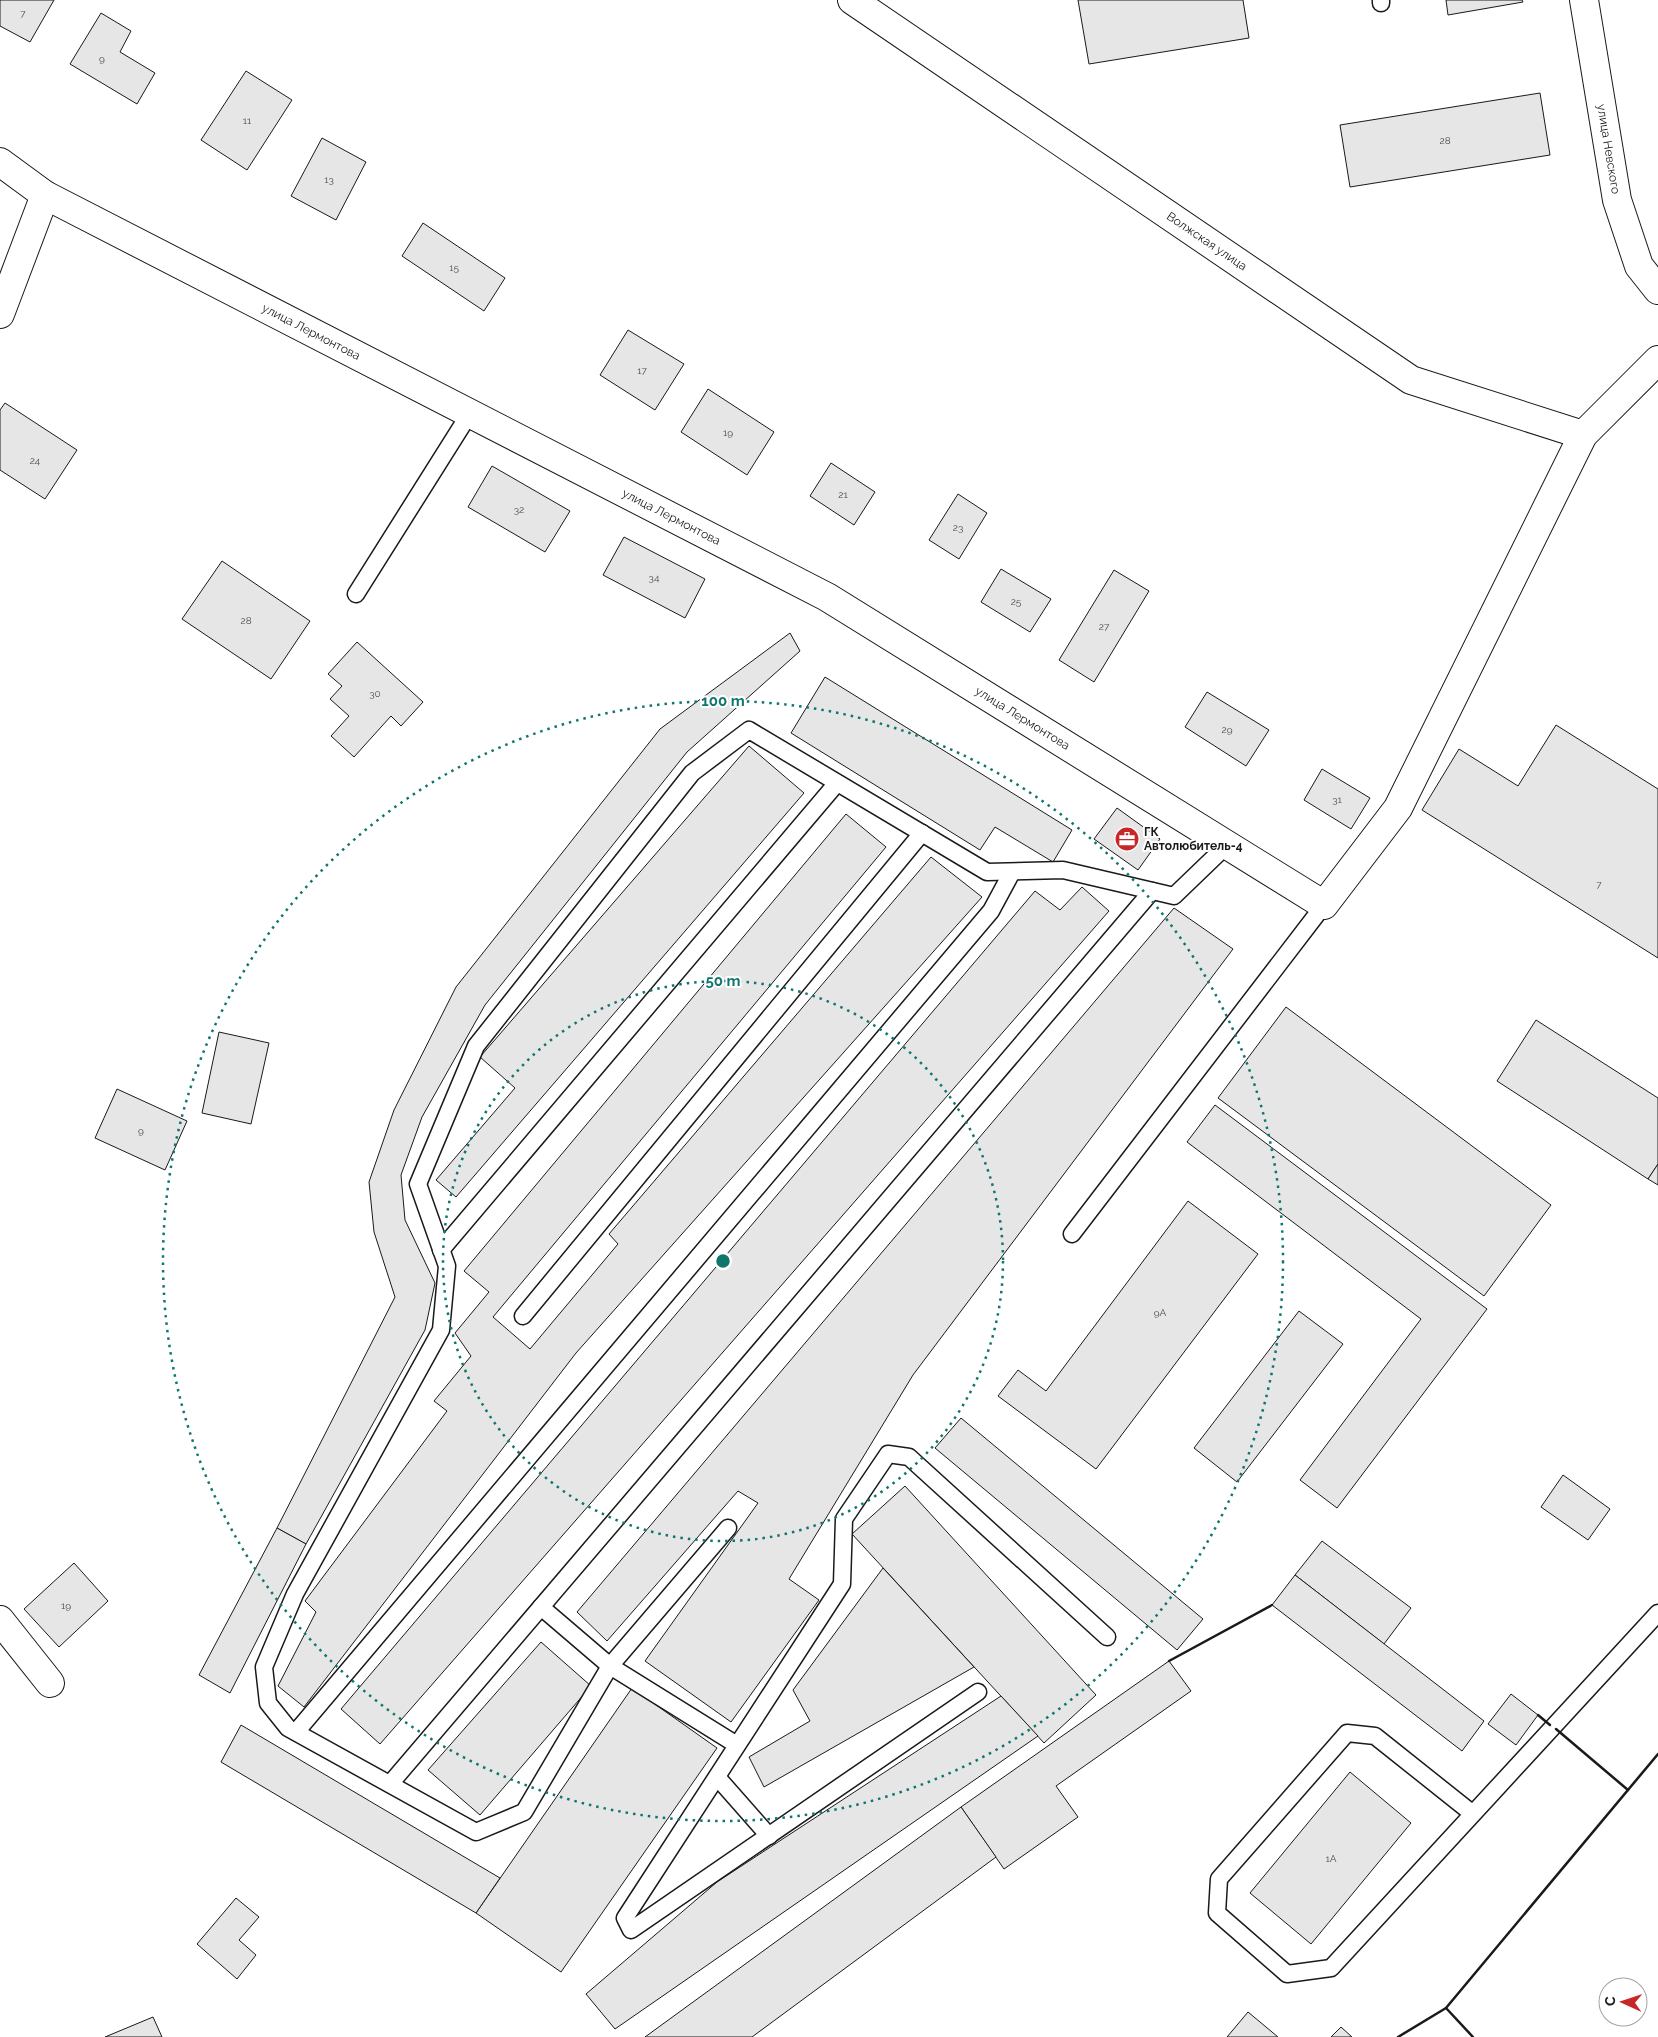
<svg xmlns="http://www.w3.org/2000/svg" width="1658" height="2037" viewBox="0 0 1658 2037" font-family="Raleway,sans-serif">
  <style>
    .building { fill: #e6e6e6; stroke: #1a1a1a }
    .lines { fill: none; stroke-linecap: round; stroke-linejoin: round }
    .lane-casing { stroke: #1a1a1a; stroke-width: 19 }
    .street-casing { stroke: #1a1a1a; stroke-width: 30 }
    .secondary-casing { stroke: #1a1a1a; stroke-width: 30 }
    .lane { stroke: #fff; stroke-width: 16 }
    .street { stroke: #fff; stroke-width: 28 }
    .secondary { stroke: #fff; stroke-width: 28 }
    .wall { stroke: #1a1a1a; stroke-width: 2.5 }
    .ring { fill: none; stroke: #0f766e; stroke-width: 2.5; stroke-dasharray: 2.5 5 }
    .labels { text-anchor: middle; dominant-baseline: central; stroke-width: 4; stroke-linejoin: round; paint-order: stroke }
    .number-label { font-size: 10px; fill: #4d4d4d }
    .street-label { font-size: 12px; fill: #1a1a1a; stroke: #fff }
    .poi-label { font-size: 12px; font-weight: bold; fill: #1a1a1a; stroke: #fff; text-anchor: start }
    .centre { fill: #0f766e; stroke: #fff; stroke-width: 2.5 }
    .ring-label { font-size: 15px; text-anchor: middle; font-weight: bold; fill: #0f766e; stroke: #fff; stroke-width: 4; stroke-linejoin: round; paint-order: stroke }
  </style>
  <rect width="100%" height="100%" fill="#fff"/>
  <g class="building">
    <polygon points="0,0 54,0 30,42 0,26"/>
    <polygon points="1078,0 1243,0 1249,38 1089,64"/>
    <polygon points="1446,0 1522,0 1523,2 1448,15"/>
    <polygon points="101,13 131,31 120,52 155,73 137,104 70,64"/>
    <polygon points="246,71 292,100 247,170 201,140"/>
    <polygon points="1540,93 1550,155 1350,187 1340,125"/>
    <polygon points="322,138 366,162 336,220 291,196"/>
    <polygon points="423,223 505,278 484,311 402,256"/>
    <polygon points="628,330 684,364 655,410 600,375"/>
    <polygon points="708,389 774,432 747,475 681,432"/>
    <polygon points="5,403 77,450 45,499 0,470 0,410"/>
    <polygon points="831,463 875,492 854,525 810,496"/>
    <polygon points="492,466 570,511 545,552 468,507"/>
    <polygon points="958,494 987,513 959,559 929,540"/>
    <polygon points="624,537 705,579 685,618 603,575"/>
    <polygon points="222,561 310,621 271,679 182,619"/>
    <polygon points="1001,569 1051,599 1030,632 981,602"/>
    <polygon points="1114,570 1149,591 1094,682 1059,660"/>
    <polygon points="790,633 800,651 687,752 485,1005 422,1117 401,1175 405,1220 435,1283 425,1330 306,1544 277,1528 395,1297 374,1232 369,1182 394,1110 456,987 660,729"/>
    <polygon points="357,642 423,702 401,726 391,716 354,757 331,736 349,716 330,699 342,686 328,674"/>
    <polygon points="825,677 1072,830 1053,862 995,827 980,850 791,733"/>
    <polygon points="1207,692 1269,730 1246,766 1185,727"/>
    <polygon points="1556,725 1658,789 1658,958 1422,810 1459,749 1518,786"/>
    <polygon points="749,746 804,793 456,1197 436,1180 515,1088 480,1057"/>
    <polygon points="1322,769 1370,798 1351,829 1304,800"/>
    <polygon points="1117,808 1160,839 1138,870 1094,839"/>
    <polygon points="846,814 886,847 493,1317 530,1349 618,1244 609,1234 931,857 982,897 576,1353 304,1707 278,1686 316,1612 305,1601 447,1411 434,1401 471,1356 455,1333 489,1292 464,1271"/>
    <polygon points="1082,887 1109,911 380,1744 341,1709 1035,891 1060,910"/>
    <polygon points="1174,908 1233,949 913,1375 789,1579 819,1600 731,1722 645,1661 758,1503 738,1491 607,1641 577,1612"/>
    <polygon points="1286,1007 1551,1205 1484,1296 1218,1098"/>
    <polygon points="1536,1020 1658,1098 1658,1164 1648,1179 1497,1081"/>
    <polygon points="219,1032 269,1043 251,1124 202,1113"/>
    <polygon points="117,1089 187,1121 165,1170 95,1138"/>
    <polygon points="1215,1105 1487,1309 1337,1508 1300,1480 1421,1319 1187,1142"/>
    <polygon points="1658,1164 1658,1185 1648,1179"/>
    <polygon points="1188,1201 1258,1254 1096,1469 998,1396 1018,1370 1046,1391"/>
    <polygon points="1299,1311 1343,1344 1237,1482 1194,1448"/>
    <polygon points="961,1418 1203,1619 1177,1650 935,1448"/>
    <polygon points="1563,1475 1610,1509 1588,1540 1541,1507"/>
    <polygon points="905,1486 1096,1695 1044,1743 852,1534"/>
    <polygon points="277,1528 306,1544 230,1693 199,1675"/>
    <polygon points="1322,1541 1411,1608 1384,1644 1295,1575"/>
    <polygon points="74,1563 108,1601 59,1647 24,1609"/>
    <polygon points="883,1568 974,1667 764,1787 749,1757 810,1721 793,1690"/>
    <polygon points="1295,1575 1484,1721 1462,1751 1272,1605"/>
    <polygon points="541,1642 591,1686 480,1815 428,1770"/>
    <polygon points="1169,1661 1191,1691 1056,1786 1078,1817 1004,1869 961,1807"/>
    <polygon points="632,1688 717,1748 561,1972 476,1913"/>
    <polygon points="1511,1694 1538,1715 1516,1745 1488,1724"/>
    <polygon points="1001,1696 1038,1736 615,2029 586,1994 717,1882"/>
    <polygon points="241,1725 500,1878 476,1913 221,1762"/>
    <polygon points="1350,1772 1411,1823 1311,1944 1250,1893"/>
    <polygon points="961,1807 996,1857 752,2037 645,2037"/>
    <polygon points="236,1898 259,1917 239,1940 256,1955 237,1979 197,1944"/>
    <polygon points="1248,2012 1278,2037 1227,2037"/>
    <polygon points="153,2017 162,2037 105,2037"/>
    <polygon points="1341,2027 1352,2037 1331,2037"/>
  </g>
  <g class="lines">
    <defs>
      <g id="lane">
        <polyline points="1381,0 1381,3"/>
        <polyline points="356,594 470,413"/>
        <polyline points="1072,1234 1324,905"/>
        <polyline points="441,1250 837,783"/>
        <polyline points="523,1316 922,833"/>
        <polyline points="728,1528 610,1666 524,1812 476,1832 288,1728 268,1703 264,1667 295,1594 441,1330 447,1266 418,1184 476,1046 692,773 749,730 987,872 1063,870 1174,896 1227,845"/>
        <polyline points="541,1607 610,1666 737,1745"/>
        <polyline points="978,1692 631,1930 625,1918 842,1584 844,1519 888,1454 909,1457 1107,1637"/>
        <polyline points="296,1732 991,911 1012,872"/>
        <polyline points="717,1777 769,1836"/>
        <polyline points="390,1784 1152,891"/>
        <path d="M1473,1814L1375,1736L1347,1733L1219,1879L1217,1913L1287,1974L1331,1968C1440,1850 1549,1731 1658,1613"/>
      </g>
      <g id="street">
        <path id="s1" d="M852,0L1411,380L1583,435"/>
        <path id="s2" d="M0,162L45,195L827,597L1324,905L1398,808L1583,435L1658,360"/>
        <polyline points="0,314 45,195"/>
        <polyline points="0,1620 50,1683"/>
      </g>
      <g id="secondary">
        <path id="s3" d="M1584,0L1617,200L1639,266L1658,290"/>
      </g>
    </defs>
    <use href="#lane" class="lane-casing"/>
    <use href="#street" class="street-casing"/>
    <use href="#secondary" class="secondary-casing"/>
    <use href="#lane" class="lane"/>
    <use href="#street" class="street"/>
    <use href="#secondary" class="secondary"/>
    <g class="wall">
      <polyline points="1169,1661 1272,1605"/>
      <polyline points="1538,1715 1550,1725"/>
      <polyline points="1556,1729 1628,1790"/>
      <polyline points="1398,2037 1446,2008"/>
      <polyline points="1473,2037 1446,2008 1658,1754"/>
    </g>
  </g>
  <g class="ring">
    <circle cx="723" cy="1261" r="280"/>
    <circle cx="723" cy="1261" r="560"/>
  </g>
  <defs>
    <symbol id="office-disc" viewBox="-11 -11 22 22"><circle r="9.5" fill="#c62828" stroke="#fff"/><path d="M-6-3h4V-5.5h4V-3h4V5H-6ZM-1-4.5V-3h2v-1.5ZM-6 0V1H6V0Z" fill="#fff"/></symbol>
  </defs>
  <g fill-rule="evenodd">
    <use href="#office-disc" x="1113" y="825" width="28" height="28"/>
  </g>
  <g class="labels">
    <g class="number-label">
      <text x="23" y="13">7</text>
      <text x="102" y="58">9</text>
      <text x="247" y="120">11</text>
      <text x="1445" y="140">28</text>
      <text x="329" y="179">13</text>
      <text x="454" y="267">15</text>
      <text x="642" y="370">17</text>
      <text x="728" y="432">19</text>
      <text x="35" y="460">24</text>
      <text x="843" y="494">21</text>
      <text x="519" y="509">32</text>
      <text x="958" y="527">23</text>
      <text x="654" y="577">34</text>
      <text x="1016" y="601">25</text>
      <text x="246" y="620">28</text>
      <text x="1104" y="626">27</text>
      <text x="375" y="693">30</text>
      <text x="1227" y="729">29</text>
      <text x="1337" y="799">31</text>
      <text x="1599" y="884">7</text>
      <text x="141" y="1130">9</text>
      <text x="1160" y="1312">9А</text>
      <text x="66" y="1605">19</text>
      <text x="1331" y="1858">1А</text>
    </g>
    <g class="street-label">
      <text stroke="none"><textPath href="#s3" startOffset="151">улица Невского</textPath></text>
      <text stroke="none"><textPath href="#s1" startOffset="429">Волжская улица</textPath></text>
      <text stroke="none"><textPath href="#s2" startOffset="355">улица Лермонтова</textPath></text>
      <text stroke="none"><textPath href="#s2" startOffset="760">улица Лермонтова</textPath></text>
      <text stroke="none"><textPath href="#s2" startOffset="1165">улица Лермонтова</textPath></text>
    </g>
    <g class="poi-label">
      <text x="1144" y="832">ГК<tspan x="1144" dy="14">Автолюбитель-4</tspan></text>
    </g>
  </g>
  <circle cx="723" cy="1261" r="8" class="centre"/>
  <g class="ring-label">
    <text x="723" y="706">100 m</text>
    <text x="723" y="986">50 m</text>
  </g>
  <g transform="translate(1623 2002) rotate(273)"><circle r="24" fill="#ffffff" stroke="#a3a3a3"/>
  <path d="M0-4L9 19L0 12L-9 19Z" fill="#c62828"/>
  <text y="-8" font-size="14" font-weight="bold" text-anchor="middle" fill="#1a1a1a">С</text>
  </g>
</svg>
